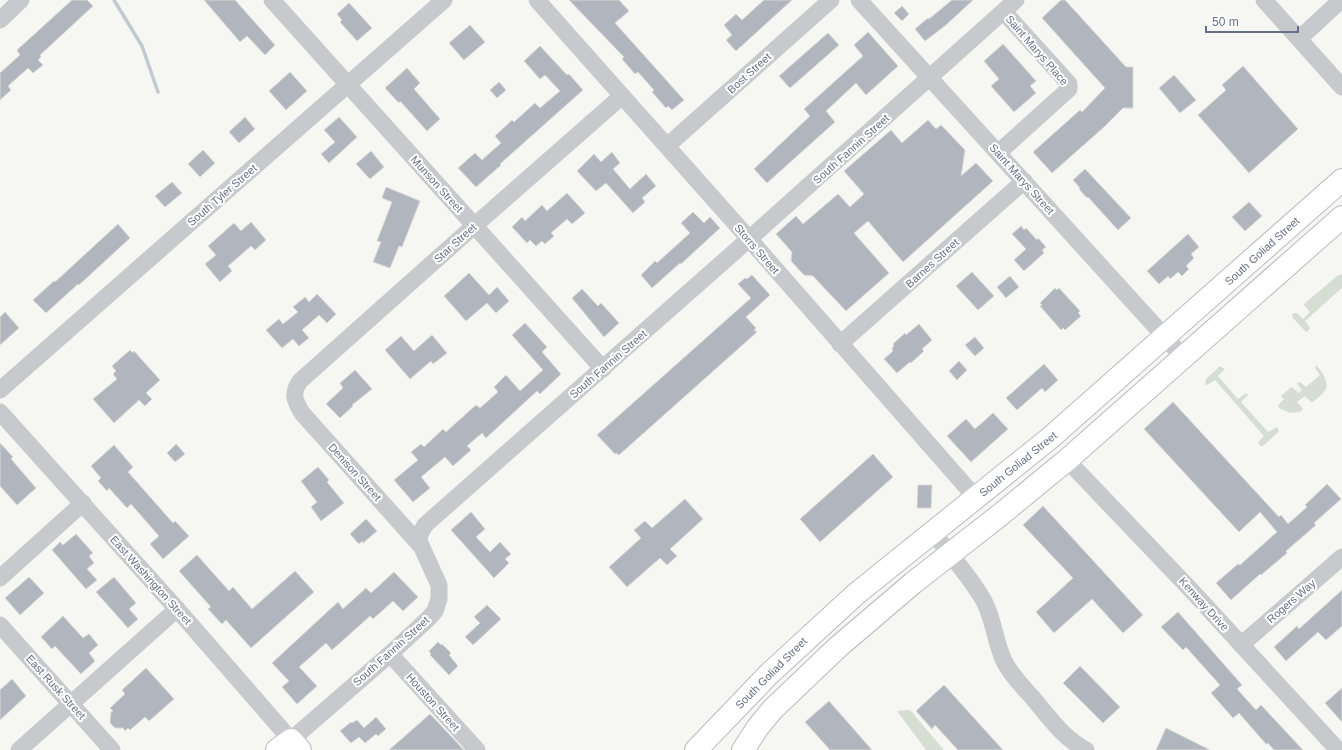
<svg xmlns="http://www.w3.org/2000/svg" width="1342" height="750" viewBox="0 0 1342 750" font-family="Arial,sans-serif">
  <style>
    .green { fill: #d6ded4 }
    .lines { fill: none; stroke-linecap: round; stroke-linejoin: round }
    .stream { stroke: #c2c9d1; stroke-width: 3.5 }
    .building { fill: #b1b5bd; stroke: #d8d8d6 }
    .major-casing { stroke: #b9bbc0; stroke-width: 24 }
    .minor { stroke: #c7c9cd; stroke-width: 17 }
    .major { stroke: #fff; stroke-width: 22 }
    .labels { text-anchor: middle; dominant-baseline: central; stroke-width: 4; stroke-linejoin: round; paint-order: stroke }
    .street-label { font-size: 11px; fill: #656f85; stroke: #fff }
  </style>
  <rect width="100%" height="100%" fill="#f6f7f3"/>
  <g class="green">
    <polygon points="1342,274 1342,288 1305,321 1310,328 1309,330 1306,332 1292,317 1293,313 1297,313 1303,319 1310,312 1304,305 1304,304 1337,276"/>
    <path d="M1316,365C1319,368 1322,372 1324,376C1331,390 1322,394 1312,403L1305,396L1297,402L1303,409L1300,412L1290,413L1279,408L1278,405L1284,399L1281,396L1291,387L1293,388L1299,393L1302,390L1297,384V383L1300,382L1306,387L1320,375L1315,368Z"/>
    <polygon points="1220,366 1225,369 1218,376 1238,399 1246,393 1248,395 1241,402 1268,432 1277,427 1279,431 1277,433 1263,446 1260,446 1258,442 1264,436 1215,380 1207,385 1205,384 1206,379"/>
    <polygon points="910,710 944,750 926,750 897,711"/>
  </g>
  <g class="lines">
    <polyline class="stream" points="114,0 142,46 158,92"/>
  </g>
  <g class="building">
    <polygon points="72,0 87,0 93,6 40,55 41,57 38,60 43,65 33,73 28,68 8,86 11,90 0,100 0,73 20,55 17,50"/>
    <polygon points="204,0 235,0 275,45 265,55 247,36 240,42"/>
    <polygon points="569,0 619,0 629,11 615,23 684,100 672,110 668,106 666,108 652,92 654,90 638,72 635,74 622,59 624,57"/>
    <polygon points="764,0 792,0 736,51 726,40 732,35 724,25 736,14 742,20"/>
    <polygon points="952,0 973,0 946,25 925,41 915,29 928,18 929,19"/>
    <polygon points="1061,0 1065,0 1126,67 1133,67 1133,108 1123,108 1104,127 1052,173 1033,152 1080,110 1082,112 1105,88 1042,18"/>
    <polygon points="349,3 372,28 357,41 340,22 342,20 337,14"/>
    <polygon points="902,6 909,14 902,21 894,13"/>
    <polygon points="470,25 485,42 464,60 449,43"/>
    <polygon points="868,32 898,66 866,95 856,83 826,111 835,122 767,183 754,169 810,116 804,109 863,56 854,45"/>
    <polygon points="828,33 839,45 790,88 779,76"/>
    <polygon points="1003,44 1036,81 1030,86 1036,93 1014,112 991,86 999,79 984,61"/>
    <polygon points="540,46 567,75 569,74 583,90 500,164 501,165 476,187 458,168 475,153 482,160 501,143 495,136 512,120 514,122 535,103 540,108 560,91 545,75 540,79 524,61"/>
    <polygon points="1243,66 1298,129 1249,173 1198,115 1226,90 1222,85"/>
    <polygon points="407,68 420,83 414,89 440,119 427,131 400,101 399,103 385,88"/>
    <polygon points="290,72 307,91 286,110 269,91"/>
    <polygon points="1174,75 1196,100 1180,113 1159,88"/>
    <polygon points="499,82 506,90 497,98 490,90"/>
    <polygon points="245,117 255,129 239,143 229,132"/>
    <polygon points="339,117 357,137 329,163 321,154 335,142 324,130"/>
    <polygon points="928,120 936,129 941,125 965,150 961,176 976,163 993,181 903,262 868,221 854,233 889,273 846,311 813,276 804,275 791,261 792,252 776,234 796,216 803,224 838,194 850,207 864,194 844,171 891,130 902,143"/>
    <polygon points="203,150 215,163 200,177 188,164"/>
    <polygon points="371,151 384,167 370,179 356,164"/>
    <polygon points="612,152 620,163 613,169 630,189 646,174 656,186 642,198 645,202 633,213 606,183 596,191 577,171 594,154 601,162"/>
    <polygon points="1085,169 1131,218 1118,230 1088,197 1087,198 1079,189 1080,188 1073,180"/>
    <polygon points="172,182 182,193 165,207 155,196"/>
    <polygon points="386,187 420,201 402,247 399,246 390,268 373,262 381,242 377,241 392,202 382,198"/>
    <polygon points="567,193 585,213 572,224 567,219 551,233 554,236 545,244 542,241 536,246 530,240 527,243 512,227 522,217 525,221 542,205 547,211"/>
    <polygon points="1249,202 1262,216 1245,231 1232,217"/>
    <polygon points="693,212 704,223 710,217 720,228 681,264 680,263 652,288 641,275 655,261 657,263 690,233 681,223"/>
    <polygon points="251,222 266,240 255,250 251,246 228,266 232,271 220,282 205,264 216,255 208,246 234,223 241,231"/>
    <polygon points="118,224 130,238 79,285 78,284 46,313 33,300 54,281 55,282"/>
    <polygon points="1021,226 1024,230 1026,228 1037,240 1038,238 1046,247 1042,250 1044,253 1024,271 1014,260 1026,249 1012,234"/>
    <polygon points="1188,234 1199,247 1191,254 1194,258 1186,266 1189,269 1182,276 1178,272 1170,279 1168,276 1159,284 1147,271"/>
    <polygon points="972,272 994,296 978,310 956,286"/>
    <polygon points="469,273 489,295 497,287 509,301 496,313 487,303 466,321 444,296"/>
    <polygon points="752,275 770,295 746,317 756,328 754,330 757,332 619,455 616,453 615,454 597,435 751,298 738,284 745,278 747,279"/>
    <polygon points="1010,276 1019,287 1006,298 997,287"/>
    <polygon points="1055,288 1057,290 1059,288 1080,311 1078,313 1081,316 1065,330 1063,328 1061,330 1040,306 1042,305 1040,303"/>
    <polygon points="582,289 598,306 601,303 619,323 604,337 572,298"/>
    <polygon points="317,294 336,314 327,323 319,315 302,330 309,338 299,346 293,339 282,348 266,330 279,319 283,324 298,312 293,307 305,297 309,302"/>
    <polygon points="5,312 19,328 0,345 0,317"/>
    <polygon points="525,323 547,347 542,352 561,374 540,394 537,391 486,438 482,433 467,446 471,450 453,466 445,457 421,477 430,488 413,502 394,480 418,460 411,452 421,444 424,447 443,429 446,432 476,405 480,408 498,392 494,387 506,375 520,391 543,370 512,335"/>
    <polygon points="919,324 932,340 922,349 924,351 911,363 910,362 897,373 884,359 893,351 892,348 894,346 893,344 905,333 906,335"/>
    <polygon points="432,335 447,353 433,364 431,361 410,379 385,350 401,336 414,351"/>
    <polygon points="975,337 984,348 975,356 965,345"/>
    <polygon points="130,350 133,353 134,351 160,380 146,393 152,399 145,406 139,400 114,423 93,399 117,379 113,374 116,371 112,366"/>
    <polygon points="959,361 967,370 957,380 949,371"/>
    <polygon points="1044,364 1058,380 1045,392 1042,388 1017,410 1006,398"/>
    <polygon points="355,370 372,389 352,405 353,406 340,418 326,404 343,388 340,383"/>
    <polygon points="1173,402 1279,517 1281,515 1288,524 1307,507 1305,505 1327,484 1341,499 1314,523 1316,525 1286,551 1287,553 1261,575 1260,574 1231,600 1216,583 1238,564 1240,565 1277,532 1260,512 1239,532 1144,429"/>
    <polygon points="993,413 1008,429 971,462 947,436 966,419 975,429"/>
    <polygon points="0,443 13,457 11,459 36,488 17,505 0,486"/>
    <polygon points="176,444 185,454 175,462 167,453"/>
    <polygon points="114,445 133,467 128,472 173,523 175,521 189,536 163,559 150,544 159,536 131,504 127,508 109,488 107,491 98,481 101,478 91,466"/>
    <polygon points="873,454 893,477 820,542 800,519"/>
    <polygon points="318,467 329,480 327,482 344,503 321,521 311,507 317,502 301,481"/>
    <polygon points="918,485 932,485 931,508 917,508"/>
    <polygon points="685,499 703,519 670,549 677,556 667,565 660,558 627,587 609,567 641,538 634,530 645,521 652,528"/>
    <polygon points="1043,506 1143,615 1123,633 1092,599 1054,633 1036,612 1073,578 1023,525"/>
    <polygon points="471,512 485,529 476,537 490,552 500,542 511,554 505,559 509,563 494,578 451,530"/>
    <polygon points="366,519 377,531 363,543 362,541 359,544 350,534"/>
    <polygon points="76,534 93,553 89,556 94,563 87,569 97,580 86,589 52,550 60,542 63,545"/>
    <polygon points="197,555 229,591 233,587 252,609 295,571 314,592 251,648 226,620 222,624 208,609 211,607 179,571"/>
    <polygon points="394,572 418,597 403,611 393,601 373,619 370,616 332,650 326,643 299,667 317,686 297,704 282,687 289,681 272,663 338,602 343,609 366,588 371,593"/>
    <polygon points="29,577 44,593 20,615 5,598"/>
    <polygon points="114,577 136,603 129,609 138,619 128,628 96,592"/>
    <polygon points="1342,590 1342,626 1326,640 1318,632 1286,661 1274,647 1297,626 1299,629"/>
    <polygon points="487,605 501,619 473,645 465,637 480,623 474,617"/>
    <polygon points="1178,612 1242,685 1237,689 1256,710 1261,705 1303,750 1274,750 1268,743 1266,744 1239,713 1233,718 1211,693 1220,685 1186,647 1183,650 1161,627"/>
    <polygon points="63,616 83,638 89,634 98,645 89,653 95,661 81,674 55,646 52,649 41,637"/>
    <polygon points="438,642 441,645 442,644 451,653 449,655 458,666 449,675 430,655 431,654 429,651"/>
    <polygon points="1080,666 1120,707 1103,723 1063,683"/>
    <polygon points="146,668 174,699 149,721 145,717 130,730 128,728 125,731 123,728 115,728 110,723 111,712 113,711 110,708 125,694 122,690"/>
    <polygon points="12,679 26,696 0,720 0,690"/>
    <polygon points="944,685 1003,750 958,750 935,725 932,729 916,711"/>
    <polygon points="1342,688 1342,722 1325,703"/>
    <polygon points="829,701 872,750 830,750 814,732 805,722"/>
    <polygon points="430,714 464,750 389,750"/>
    <polygon points="376,717 386,729 378,736 376,734 365,743 359,737 351,743 340,731 351,722 352,723 357,720 364,728"/>
    <polygon points="1166,728 1210,750 1156,750"/>
  </g>
  <g class="lines">
    <defs>
      <g id="major">
        <polyline points="277,750 291,740 300,750"/>
        <polyline points="696,750 768,675 856,594 1050,438 1342,180"/>
        <polyline points="743,750 758,727 773,709 838,647 913,583 1000,515 1067,460 1342,217"/>
      </g>
    </defs>
    <use href="#major" class="major-casing"/>
    <g class="minor">
      <polyline points="272,0 603,369"/>
      <polyline points="537,0 743,232 976,498"/>
      <polyline points="859,0 1184,358"/>
      <polyline points="1264,0 1342,87"/>
      <polyline points="0,20 21,0"/>
      <polyline points="1299,39 1341,0"/>
      <polyline points="667,146 831,0"/>
      <polyline points="998,153 1069,89 1069,84 1061,75 1004,12"/>
      <polyline points="840,344 1024,181"/>
      <polyline points="0,390 444,0"/>
      <polyline points="0,412 177,609 291,740 390,654 429,618 435,611 439,599 439,585 419,541 420,534 425,525 749,239 1016,0"/>
      <polyline points="1067,460 1192,591 1338,750"/>
      <path d="M933,532C950,555 970,576 984,601C994,620 995,642 1004,661C1011,675 1022,686 1032,697C1048,716 1063,738 1086,750"/>
      <path d="M420,545L302,413C295,401 291,394 300,381L474,226L622,96"/>
      <polyline points="0,578 83,503"/>
      <polyline points="0,625 112,750"/>
      <polyline points="1241,645 1342,557"/>
      <polyline points="390,654 477,750"/>
      <polyline points="19,750 177,609"/>
    </g>
    <use href="#major" class="major"/>
  </g>
  <g class="labels">
    <g class="street-label">
      <text transform="translate(1037 50) rotate(49)">Saint Marys Place</text>
      <text transform="translate(749 73) rotate(-42)">Bost Street</text>
      <text transform="translate(851 149) rotate(-42)">South Fannin Street</text>
      <text transform="translate(1022 179) rotate(48)">Saint Marys Street</text>
      <text transform="translate(437 184) rotate(48)">Munson Street</text>
      <text transform="translate(222 195) rotate(-41)">South Tyler Street</text>
      <text transform="translate(455 243) rotate(-42)">Star Street</text>
      <text transform="translate(757 249) rotate(49)">Storrs Street</text>
      <text transform="translate(1262 251) rotate(-42)">South Goliad Street</text>
      <text transform="translate(932 263) rotate(-42)">Barnes Street</text>
      <text transform="translate(608 364) rotate(-41)">South Fannin Street</text>
      <text transform="translate(1018 464) rotate(-39)">South Goliad Street</text>
      <text transform="translate(355 472) rotate(48)">Denison Street</text>
      <text transform="translate(151 580) rotate(48)">East Washington Street</text>
      <text transform="translate(1291 601) rotate(-41)">Rogers Way</text>
      <text transform="translate(1204 604) rotate(48)">Kenway Drive</text>
      <text transform="translate(391 651) rotate(-42)">South Fannin Street</text>
      <text transform="translate(771 673) rotate(-45)">South Goliad Street</text>
      <text transform="translate(56 687) rotate(48)">East Rusk Street</text>
      <text transform="translate(433 702) rotate(48)">Houston Street</text>
    </g>
  </g>
  <path d="M1206 26v6h92v-6" fill="none" stroke="#656f85" stroke-width="2"/>
  <text x="1212" y="26" font-size="12" fill="#656f85" stroke="#ffffff" stroke-width="3" paint-order="stroke">50 m</text>
</svg>
